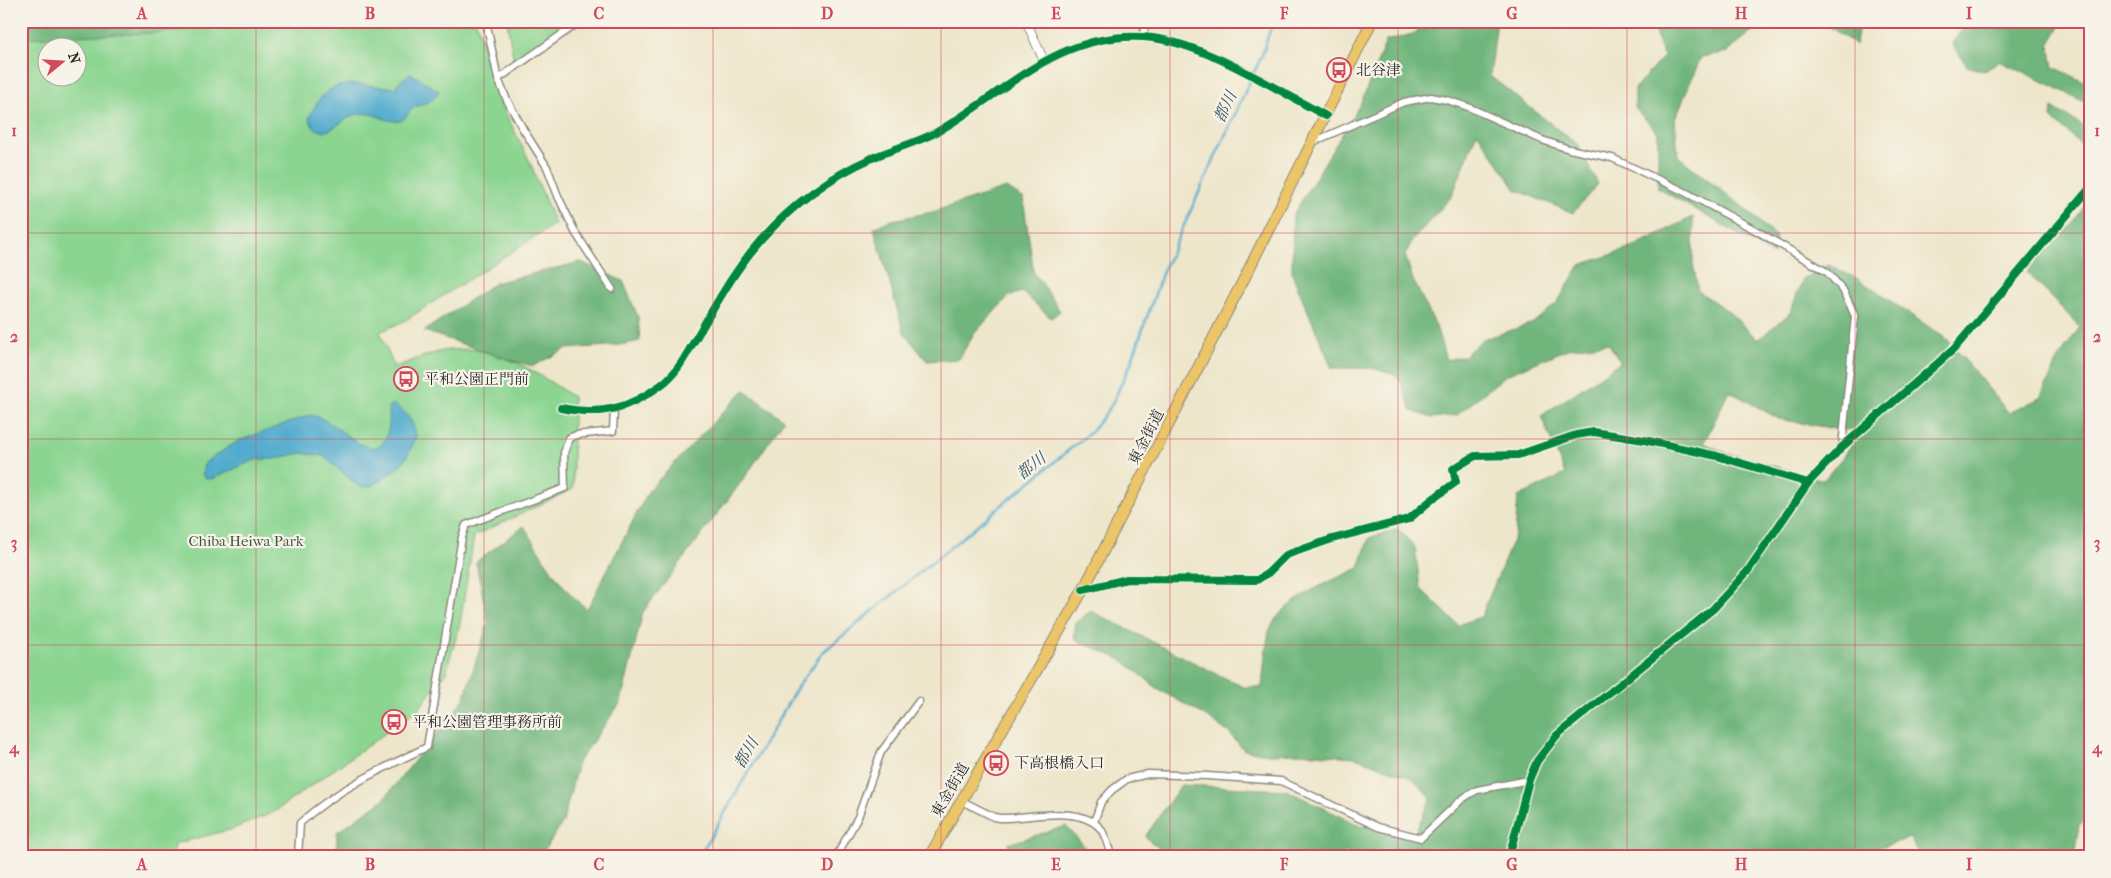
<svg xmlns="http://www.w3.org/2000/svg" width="2111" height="878" viewBox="0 0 2111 878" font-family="'IM FELL French Canon','Noto Serif JP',serif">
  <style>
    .green { fill: #8bd591; stroke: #5b805e; fill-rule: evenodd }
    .forest { fill: #70b67b; stroke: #4e7053; fill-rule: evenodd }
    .water { fill: #51abce; stroke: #3e6b7c }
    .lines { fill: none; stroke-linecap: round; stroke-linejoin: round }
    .stream { stroke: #51abce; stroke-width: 2.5 }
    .minor-casing { stroke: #8c887b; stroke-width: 9 }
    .tertiary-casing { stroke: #8c887b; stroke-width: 10 }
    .trunk-casing { stroke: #8c887b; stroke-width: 12 }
    .minor { stroke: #fff; stroke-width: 6 }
    .tertiary { stroke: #fff; stroke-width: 8 }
    .trunk { stroke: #edc569; stroke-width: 10 }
    .cycleway-casing { stroke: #f7f3e8; stroke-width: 11 }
    .cycleway { stroke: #00873e; stroke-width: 8 }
    .grid { fill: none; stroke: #d1495b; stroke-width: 1; stroke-opacity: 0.55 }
    .labels { text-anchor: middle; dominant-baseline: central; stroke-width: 4.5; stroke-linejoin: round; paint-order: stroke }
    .poi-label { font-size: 15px; fill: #2b2b2b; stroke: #f7f3e8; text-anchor: start }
    .street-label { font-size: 15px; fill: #2b2b2b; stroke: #f7f3e8 }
    .park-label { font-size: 15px; fill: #435644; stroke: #f7f3e8 }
    .water-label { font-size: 16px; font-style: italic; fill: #385864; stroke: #f7f3e8 }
    .neatline { fill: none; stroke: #d1495b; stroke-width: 2 }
    .grid-label { font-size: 16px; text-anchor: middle; font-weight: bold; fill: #d1495b }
  </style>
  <rect width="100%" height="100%" fill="#f7f3e8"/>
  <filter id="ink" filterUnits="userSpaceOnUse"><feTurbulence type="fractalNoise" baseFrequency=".02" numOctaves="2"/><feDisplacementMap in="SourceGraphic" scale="10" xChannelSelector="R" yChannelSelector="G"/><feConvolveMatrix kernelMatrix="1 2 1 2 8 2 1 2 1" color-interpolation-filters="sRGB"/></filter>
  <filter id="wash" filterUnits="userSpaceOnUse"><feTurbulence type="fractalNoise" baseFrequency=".0096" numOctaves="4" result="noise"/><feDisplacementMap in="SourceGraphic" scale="20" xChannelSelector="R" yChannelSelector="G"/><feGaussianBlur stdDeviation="1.12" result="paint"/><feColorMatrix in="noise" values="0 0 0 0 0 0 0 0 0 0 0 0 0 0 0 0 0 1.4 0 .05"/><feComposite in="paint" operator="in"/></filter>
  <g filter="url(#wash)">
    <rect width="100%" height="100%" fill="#eee6cb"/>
    <g class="green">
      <path d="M21,21H476L500,102L529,160L555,224L404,321L380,332L394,367C411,362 431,352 449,350C496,344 536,372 573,397V489L474,536L460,624L446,672L418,710L274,812L233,829L174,844V857H21ZM48,48H78V78H48Z"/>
      <polygon points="507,21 577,21 514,63"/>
    </g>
    <g class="forest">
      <polygon points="21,21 195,21 179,31 153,33 21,38"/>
      <path d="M1422,21H1497L1490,76L1578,145L1598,184L1573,213L1516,190L1477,132L1452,196L1412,241L1405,255L1413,280L1436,326L1446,360L1464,356L1482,340L1533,323L1557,303L1580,265L1626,250L1693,217V263L1698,291L1728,311L1758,340L1790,313L1803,279L1828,265L1858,279L1948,340L2009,413L2040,398L2061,355L2080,327L2027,272L2073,224L2090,197V817L2079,825L2074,857H1920L1910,838L1884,846L1807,857H1364L1345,852L1338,857H1170L1145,837L1181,785L1286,790L1361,826L1415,833L1431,798L1412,778L1355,757L1301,753L1268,754L1244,750L1229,733L1204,715L1158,689L1124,661L1074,639L1076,622L1091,611L1243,687H1262C1264,669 1265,649 1269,632C1277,602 1333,580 1359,568L1369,538L1398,529L1415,547L1420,588L1459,626L1463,623L1481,617L1515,535L1518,497L1565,474L1541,416L1621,362L1608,343L1570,348L1506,375L1457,415L1432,418L1412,411L1402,385L1396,375L1372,368H1332L1292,274L1293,215L1361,103L1386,41L1416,33ZM1729,391L1779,419L1836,429L1854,430L1847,452L1824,480L1726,453L1704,443Z"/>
      <polygon points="1651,21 1779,21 1760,25 1727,52 1701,57 1675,119 1678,156 1749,212 1776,237 1774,255 1658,188 1658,133 1635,108 1635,88 1664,56"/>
      <polygon points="1821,21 1857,21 1859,24 1856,45"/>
      <polygon points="1967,21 2063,21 2049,45 2053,67 2090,85 2090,105 2053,86 1999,61 1984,71 1967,66 1952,44"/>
      <polygon points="2052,107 2090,130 2090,153 2051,117"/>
      <polygon points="1006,188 1023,198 1034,274 1042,283 1060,311 1051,318 1022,292 1009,296 973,335 959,359 927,361 904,333 874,228 888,221 932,212"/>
      <polygon points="581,262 623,281 638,317 640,341 620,345 566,349 533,366 510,360 424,331 495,283"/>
      <path d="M744,390L784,420L745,477L643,612L621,702L578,762L563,822L540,857H337V832L383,800L464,699L488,623L476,562L524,526C542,556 559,587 587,609L649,490Z"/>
      <polygon points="1066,826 1094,857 1009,857 1008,844"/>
    </g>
    <g class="water">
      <path d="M410,73L439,91C430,107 422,101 411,110C406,115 405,122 396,121C382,121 375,111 358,114C345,117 337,128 324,132L314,128L309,118C324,84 340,81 374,86C381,87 391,86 397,89L398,87L396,85Z"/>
      <path d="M392,404C404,409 418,426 416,440C411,446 410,452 406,458C399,469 382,480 370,486L365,487L357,485L323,456L301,453L274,459H257L211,479L205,478L202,474L204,465L207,461L238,441L310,415C335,418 355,452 379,447C389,440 391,418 388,407Z"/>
    </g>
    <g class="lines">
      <polyline class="stream" points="699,857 798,686 823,652 1092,431 1111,406 1131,363 1163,271 1262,55 1273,21"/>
    </g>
  </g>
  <g filter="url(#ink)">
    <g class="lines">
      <defs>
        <g id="minor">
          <polyline points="486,21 498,79 507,100 523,129 547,167 558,196 575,232 612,289"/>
          <polyline points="1144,37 1144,21"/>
          <polyline points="498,79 581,21"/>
          <polyline points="1313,142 1404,102 1431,97 1447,100 1468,107 1542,140 1569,149 1612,158 1683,191 1757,231 1827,272 1843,290 1855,316 1842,447"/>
          <polyline points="1083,590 1127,579 1257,580 1268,573 1286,555 1332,539 1409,519 1430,501 1456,482 1453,469 1475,456 1518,455 1576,435 1594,432 1644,440 1717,456 1808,483"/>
          <path d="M962,801L994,817L1000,818C1028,819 1079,804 1100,828C1106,835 1108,848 1112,857"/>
          <polyline points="1094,822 1101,802 1112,790 1127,779 1148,774 1207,776 1281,781 1378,827 1421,838 1462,799 1477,790 1529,780"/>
          <path d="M298,857L300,823C336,790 383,768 427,747L462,537L466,525L565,488L564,453L569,438L576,435L613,431L614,410"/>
          <polyline points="836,857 858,817 881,752 919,701"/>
        </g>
        <g id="tertiary">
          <polyline points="1026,21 1044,61"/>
          <path d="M561,408C602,416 628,409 661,385C679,372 688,351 699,333C718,301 736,268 761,240C792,205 829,177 872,158C893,149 916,143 937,132C1005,93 1057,32 1143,37C1200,40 1275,89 1326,116"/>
          <polyline points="1509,857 1529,780 1537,761 1557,735 1713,609 1747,572 1808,483 1842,447 1954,349 2090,188"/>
        </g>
        <polyline id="trunk" points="929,857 1083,590 1245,277 1372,21"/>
      </defs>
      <use href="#minor" class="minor-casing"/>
      <use href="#tertiary" class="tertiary-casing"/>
      <use href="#trunk" class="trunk-casing"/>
      <use href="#minor" class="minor"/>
      <use href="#tertiary" class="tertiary"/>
      <use href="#trunk" class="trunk"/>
      <defs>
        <g id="cycleway">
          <path d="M561,408C602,416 628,409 661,385C679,372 688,351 699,333C718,301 736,268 761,240C792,205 829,177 872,158C893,149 916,143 937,132C1005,93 1057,32 1143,37C1200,40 1275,89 1326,116"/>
          <polyline points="1083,590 1127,579 1257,580 1268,573 1286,555 1332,539 1409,519 1430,501 1456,482 1453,469 1475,456 1518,455 1576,435 1594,432 1644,440 1717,456 1808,483"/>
          <polyline points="1509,857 1529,780 1537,761 1557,735 1713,609 1747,572 1808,483 1842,447 1954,349 2090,188"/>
        </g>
      </defs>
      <use href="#cycleway" class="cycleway-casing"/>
      <use href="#cycleway" class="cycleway"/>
    </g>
  </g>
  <path class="grid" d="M256,21V857M484,21V857M713,21V857M941,21V857M1170,21V857M1398,21V857M1627,21V857M1855,21V857M21,233H2090M21,439H2090M21,645H2090"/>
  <defs>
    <symbol id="bus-ring" viewBox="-11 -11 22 22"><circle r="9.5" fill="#f7f3e8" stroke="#d1495b" stroke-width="1.5"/><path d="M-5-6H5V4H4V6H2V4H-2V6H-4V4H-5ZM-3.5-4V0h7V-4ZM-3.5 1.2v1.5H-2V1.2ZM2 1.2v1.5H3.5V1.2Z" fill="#d1495b"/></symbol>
  </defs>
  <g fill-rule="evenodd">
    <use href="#bus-ring" x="1325" y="56" width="28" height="28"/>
    <use href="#bus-ring" x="392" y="365" width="28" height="28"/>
    <use href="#bus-ring" x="380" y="708" width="28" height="28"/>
    <use href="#bus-ring" x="982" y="749" width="28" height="28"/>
  </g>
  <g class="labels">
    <g class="poi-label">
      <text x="1356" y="70">北谷津</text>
      <text x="424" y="379">平和公園正門前</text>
      <text x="412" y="722">平和公園管理事務所前</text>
      <text x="1014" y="763">下高根橋入口</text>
    </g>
    <g class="street-label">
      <text transform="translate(1146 437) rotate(-63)">東金街道</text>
      <text transform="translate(950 790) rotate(-60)">東金街道</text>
    </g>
    <g class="park-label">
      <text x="246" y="541">Chiba Heiwa Park</text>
    </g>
    <g class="water-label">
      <text transform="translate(1225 107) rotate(-65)">都川</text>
      <text transform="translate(1031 466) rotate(-39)">都川</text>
      <text transform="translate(746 753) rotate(-60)">都川</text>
    </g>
  </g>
  <rect width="2111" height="878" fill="none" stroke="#f7f3e8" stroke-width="55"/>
  <g transform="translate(62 62) rotate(72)"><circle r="24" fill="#f7f3e8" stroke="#a5a39c"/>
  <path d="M0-4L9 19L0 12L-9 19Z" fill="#d1495b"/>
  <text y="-8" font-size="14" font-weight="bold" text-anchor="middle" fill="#2b2b2b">N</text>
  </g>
  <rect x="28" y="28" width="2056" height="822" class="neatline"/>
  <g class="grid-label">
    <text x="142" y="19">A</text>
    <text x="370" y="19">B</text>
    <text x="599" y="19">C</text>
    <text x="827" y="19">D</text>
    <text x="1056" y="19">E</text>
    <text x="1284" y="19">F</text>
    <text x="1512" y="19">G</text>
    <text x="1741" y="19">H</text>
    <text x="1969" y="19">I</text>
    <text x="14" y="136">1</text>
    <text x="2097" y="136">1</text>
    <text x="14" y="342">2</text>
    <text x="2097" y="342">2</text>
    <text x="14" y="548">3</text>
    <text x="2097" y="548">3</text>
    <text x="14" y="753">4</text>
    <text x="2097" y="753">4</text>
    <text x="142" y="870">A</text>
    <text x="370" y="870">B</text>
    <text x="599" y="870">C</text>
    <text x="827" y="870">D</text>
    <text x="1056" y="870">E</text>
    <text x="1284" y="870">F</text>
    <text x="1512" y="870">G</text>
    <text x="1741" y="870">H</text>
    <text x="1969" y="870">I</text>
  </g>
</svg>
